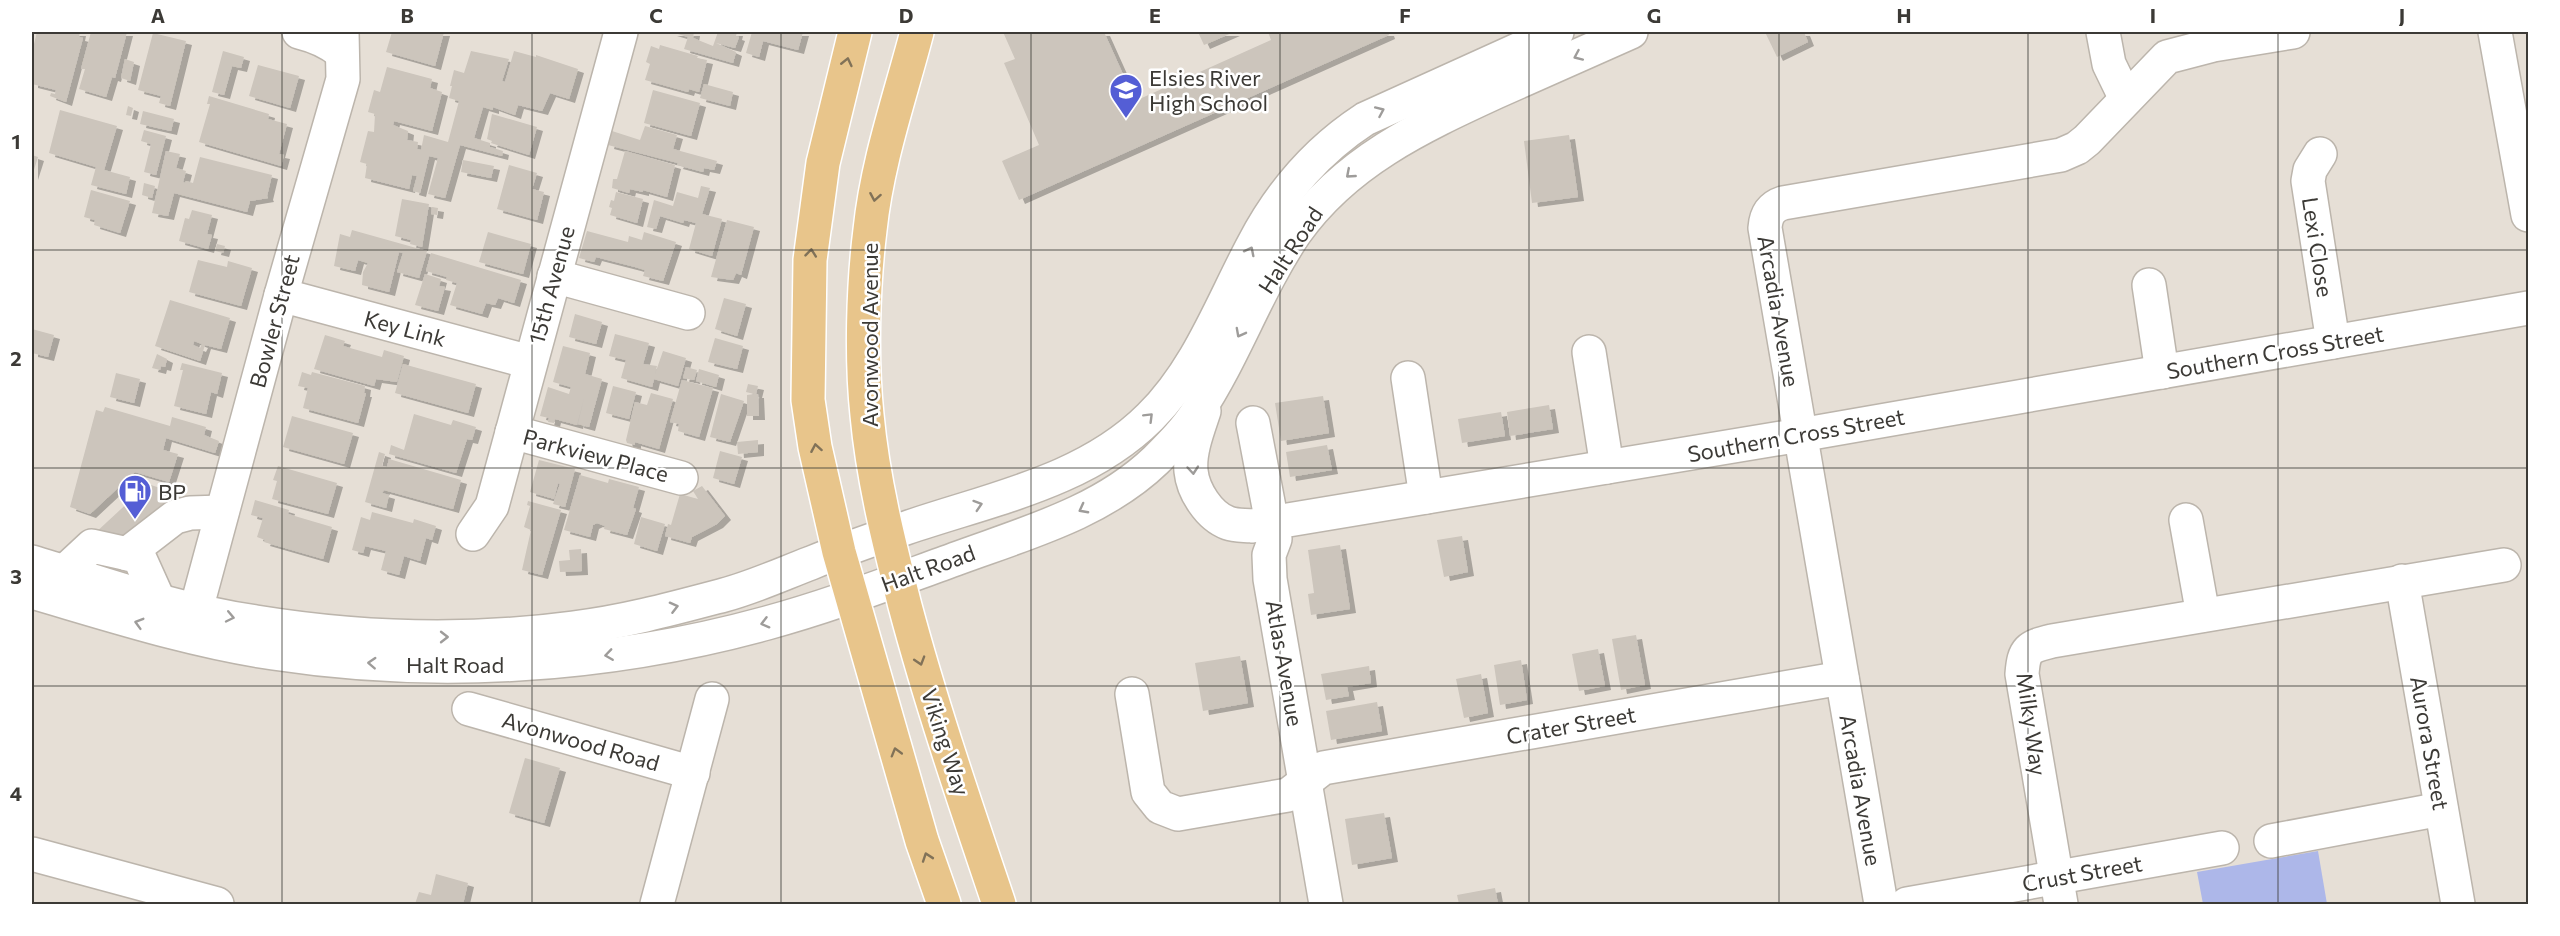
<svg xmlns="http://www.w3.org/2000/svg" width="2560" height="936" viewBox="0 0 2560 936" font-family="Commissioner,sans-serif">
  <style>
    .green { fill: #adb7e9 }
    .building { fill: #ccc5bc; fill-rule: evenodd; filter: url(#shadow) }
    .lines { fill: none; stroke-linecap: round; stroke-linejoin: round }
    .minor-casing { stroke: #bcb5ac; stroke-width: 36 }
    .major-casing { stroke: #fff; stroke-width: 36 }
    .minor { stroke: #fff; stroke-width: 33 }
    .major { stroke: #e8c58b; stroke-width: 33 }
    .oneway { stroke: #9e9c9a }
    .oneway2 { stroke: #817258 }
    .grid { fill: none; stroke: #3c3a36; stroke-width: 1.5; stroke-opacity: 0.55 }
    .labels { text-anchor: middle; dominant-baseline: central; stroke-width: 5; stroke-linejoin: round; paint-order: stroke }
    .poi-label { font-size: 22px; fill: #3c3a36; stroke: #fff; text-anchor: start }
    .street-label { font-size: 22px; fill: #3c3a36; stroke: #fff }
    .neatline { fill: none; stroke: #3c3a36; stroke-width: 2 }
    .grid-label { font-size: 20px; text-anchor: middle; font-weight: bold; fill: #3c3a36 }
  </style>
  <defs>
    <filter id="shadow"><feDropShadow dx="6" dy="4" stdDeviation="0" flood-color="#0004"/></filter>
  </defs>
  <rect width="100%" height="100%" fill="#e6dfd6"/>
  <polygon class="green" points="2318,851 2327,904 2203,904 2197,872"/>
  <g class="building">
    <polygon points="37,32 80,32 79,37 83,38 66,102 50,96 51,93 55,94 56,90 32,84 32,52"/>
    <polygon points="91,32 127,32 115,78 112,77 106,97 79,89 85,69 81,69"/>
    <polygon points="392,32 444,32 435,66 386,52"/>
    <polygon points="671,32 694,32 693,38 713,46 718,32 737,32 736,36 739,37 735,48 716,43 736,52 733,63 684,49 688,37"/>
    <polygon points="752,32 803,32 798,50 763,41 759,57 746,53"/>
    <polygon points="1003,32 1104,32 1135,101 1271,40 1268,32 1286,32 1287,34 1293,32 1388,32 1389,35 1019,200 1002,161 1039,145 1004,63 1015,59"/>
    <polygon points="1198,32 1234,32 1204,45"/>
    <polygon points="1765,32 1804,32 1808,42 1777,57"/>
    <polygon points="153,33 186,41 170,106 159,103 161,96 138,90"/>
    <polygon points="660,45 698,56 697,58 707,60 699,92 689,89 688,92 645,80 650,64 646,62 651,46 659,49"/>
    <polygon points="223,51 244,57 241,68 232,66 224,95 212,92"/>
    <polygon points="471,51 509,59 502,81 505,82 514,51 536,57 536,55 578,69 569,99 550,93 542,111 518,105 515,115 493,107 493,110 483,107 474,138 490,143 490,147 503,151 502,156 460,145 445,198 428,194 438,158 429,156 420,193 413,191 417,176 412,175 409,189 365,178 367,164 360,162 368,131 374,132 375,114 368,112 374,90 380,92 387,67 432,79 430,88 442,92 432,131 394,121 393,125 408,131 407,140 418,142 417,149 421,150 424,135 448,142 459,101 449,98 452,86 450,86 454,70 464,73"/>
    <polygon points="125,59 134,62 130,81 121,78"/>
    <polygon points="258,65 299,76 290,108 249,96"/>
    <polygon points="704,84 733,92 730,106 700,98"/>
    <polygon points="653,90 700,103 691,136 644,123"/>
    <polygon points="209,96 269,114 268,119 287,124 279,154 284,155 281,166 199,142 210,104 207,104"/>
    <polygon points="128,106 133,108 131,116 126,115"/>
    <polygon points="60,110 117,126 104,170 130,177 126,194 91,185 96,167 49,153"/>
    <polygon points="143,111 174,119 171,131 140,124"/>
    <polygon points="492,114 537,127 529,155 491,143 492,141 487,139"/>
    <polygon points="645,126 677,135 673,149 717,161 714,170 704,168 703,172 677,165 678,163 608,145 612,131 640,140"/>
    <polygon points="144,130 166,136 156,175 144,172 151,144 141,141"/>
    <polygon points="1569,135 1578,197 1532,203 1524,141"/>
    <polygon points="166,151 180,154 176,168 186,171 183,182 185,183 186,181 193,183 200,157 272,175 267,196 268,198 250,201 247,212 174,193 168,216 152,213"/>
    <polygon points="625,151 675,165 667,197 643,190 643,192 630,189 629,193 612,188 613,179 617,179"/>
    <polygon points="32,155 38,157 32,176"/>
    <polygon points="463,160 494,166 491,178 461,172"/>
    <polygon points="509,165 537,173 532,189 544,192 537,220 497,209"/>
    <polygon points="144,183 155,186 152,198 142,195"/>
    <polygon points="701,186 710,188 702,214 722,219 712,256 689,249 696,223 684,220 683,223 660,216 656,229 647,227 654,200 673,206 677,192 698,198"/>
    <polygon points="91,190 130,201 120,233 94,225 95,220 84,217"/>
    <polygon points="616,192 643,199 637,223 610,215 612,208 609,207 611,200 614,201"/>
    <polygon points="402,199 429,204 422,247 410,244 411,240 395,236"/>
    <polygon points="432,207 438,208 437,215 431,214"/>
    <polygon points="192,210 212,215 207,234 212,235 208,249 179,241 185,218 189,219"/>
    <polygon points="727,220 754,227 741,275 736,273 733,280 711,277"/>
    <polygon points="352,230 427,251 419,278 397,272 403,253 399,252 389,292 362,285 363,272 368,263 358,260 355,271 334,266 340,234 350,237"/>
    <polygon points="587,231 628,242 629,236 642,240 644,232 676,242 663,281 643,276 645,270 635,267 596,257 594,262 579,258"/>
    <polygon points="488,232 531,244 523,274 479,262"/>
    <polygon points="217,244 225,246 223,253 215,251"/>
    <polygon points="431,253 521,280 514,303 498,298 495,305 486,303 482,314 450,305 457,283 446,280 447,277 426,271"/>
    <polygon points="198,260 227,267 228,261 252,268 241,306 189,292"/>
    <polygon points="425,274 441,279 439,286 445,287 438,311 415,305"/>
    <polygon points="724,298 746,304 737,336 715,329"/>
    <path d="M170,300L230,318L221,349L205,345L200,361L155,346ZM194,341L202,344L200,348L193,345Z"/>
    <polygon points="575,314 602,322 596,344 569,337"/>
    <polygon points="32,329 54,335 48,357 32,353"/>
    <polygon points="615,334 649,343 643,364 657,366 655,374 663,351 686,358 678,386 654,379 652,387 621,378 626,360 609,356"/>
    <polygon points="325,335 345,341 343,346 382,357 384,350 404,356 397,382 376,379 374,386 314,369"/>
    <polygon points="715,338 743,346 737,369 708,362"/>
    <polygon points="563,346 590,353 585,374 602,379 589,427 578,424 584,398 577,425 555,419 554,423 548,422 549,418 540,416 548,387 569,394 571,387 553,382"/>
    <polygon points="157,354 167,359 165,367 161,366 160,370 152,368"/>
    <polygon points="182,363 222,373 217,394 211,392 206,414 174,406 183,370 180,370"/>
    <polygon points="403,364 476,384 468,413 395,393"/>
    <polygon points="686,367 697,370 694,380 683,378"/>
    <polygon points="699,369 719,375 716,387 696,381"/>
    <polygon points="302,372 311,375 312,372 365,386 364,393 366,393 358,423 303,408 308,388 298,386"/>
    <polygon points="116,373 140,379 134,403 110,397"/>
    <polygon points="682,380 713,388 699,437 678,431 679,424 670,422"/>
    <polygon points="748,384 758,386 756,394 758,394 759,416 747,416 747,395 754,394 746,392"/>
    <polygon points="613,386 636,392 629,419 606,413"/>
    <polygon points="651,393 673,399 659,449 635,442 635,445 627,443 626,440 635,402 647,405"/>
    <polygon points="721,394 744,401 730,442 710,437"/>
    <polygon points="1323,396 1329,433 1281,441 1275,403"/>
    <polygon points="1549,405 1553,429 1510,436 1507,412"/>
    <polygon points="105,407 170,426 172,417 206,427 204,435 219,441 215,453 166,438 163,450 178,454 169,482 135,472 90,514 70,507 96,410 103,412"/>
    <polygon points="1501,412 1505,436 1462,443 1458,419"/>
    <polygon points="414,414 451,425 453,420 476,427 472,440 467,439 456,473 389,454 391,445 404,450"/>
    <polygon points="292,416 353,433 344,464 283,447"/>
    <polygon points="758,440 758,452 738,454 737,442"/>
    <polygon points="1327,445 1332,470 1290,477 1286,452"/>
    <polygon points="720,451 742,457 734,484 713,478"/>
    <polygon points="379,452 385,454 382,466 387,467 389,459 461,480 453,509 384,490 382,493 389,495 386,508 365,502"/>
    <polygon points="539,460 575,469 565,507 553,504 560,484 558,483 554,499 530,492"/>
    <polygon points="278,466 337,483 328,514 272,499 277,481 273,480"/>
    <polygon points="580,475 608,483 609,479 639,487 633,508 636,509 627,535 604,529 605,526 597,523 593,525 590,537 564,530"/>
    <polygon points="148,484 172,492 180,502 125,552 93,535"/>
    <polygon points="702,486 725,516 717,524 692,537 690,543 665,536 668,524 671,525 680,494 698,499 693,491"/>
    <polygon points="255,500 289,510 288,514 332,527 323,559 264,542 265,540 257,537 263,518 251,515"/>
    <polygon points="528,501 561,510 542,575 522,570 531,530 524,527 530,506 527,505"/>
    <polygon points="372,512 413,523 414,519 436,526 432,540 426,538 420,561 404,556 399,575 381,570 386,551 365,546 363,553 352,550 361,517 370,520"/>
    <polygon points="641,517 665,524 657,551 634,544"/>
    <polygon points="1462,536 1468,572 1444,577 1437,540"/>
    <polygon points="1340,545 1350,609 1311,615 1308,594 1314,593 1308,550"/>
    <polygon points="581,549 582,571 560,572 559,561 570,560 569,550"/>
    <polygon points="1636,635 1645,685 1621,690 1612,639"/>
    <polygon points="1598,649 1605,686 1579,691 1572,654"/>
    <polygon points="1240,656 1248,703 1203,711 1195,663"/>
    <polygon points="1521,660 1527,700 1500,705 1494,665"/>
    <polygon points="1369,666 1371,683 1347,687 1349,696 1326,700 1321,674"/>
    <polygon points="1481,674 1488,713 1464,718 1456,679"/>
    <polygon points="1377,702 1382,731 1331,740 1326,711"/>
    <polygon points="525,758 560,768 544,823 509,813"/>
    <polygon points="1384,813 1392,858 1352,865 1345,819"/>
    <polygon points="436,874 468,883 463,904 415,904 419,892 431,895"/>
    <polygon points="1495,888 1498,904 1459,904 1457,895"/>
  </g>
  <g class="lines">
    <defs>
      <g id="minor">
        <path d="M299,32C315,36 328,41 341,52"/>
        <polyline points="2103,32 2109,64 2126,99"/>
        <polyline points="2495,32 2528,215"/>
        <polyline points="2320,154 2310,170 2308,181 2333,342"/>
        <polyline points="554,276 688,313"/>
        <polyline points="2149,285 2162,372"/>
        <polyline points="281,295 530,362"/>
        <polyline points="1589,352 1607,467"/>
        <polyline points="1408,378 1426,497"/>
        <path d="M1204,411C1198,429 1189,452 1191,471C1193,491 1209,516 1228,523C1236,526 1245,525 1252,526L1800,435L2528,308"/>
        <polyline points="1253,423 1275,539 1269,555 1270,579 1326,904"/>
        <polyline points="512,432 681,478"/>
        <polyline points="2186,520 2203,615"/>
        <polyline points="473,534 492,506 621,32"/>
        <polyline points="127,554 175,517 190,513 222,512"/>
        <path d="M32,562C105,584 180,611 256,622C361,639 468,642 573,628C624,622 675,608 724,595C754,587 782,574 811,563C842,550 874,539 906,528C990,499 1085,482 1150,417C1198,370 1222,303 1253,245C1280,193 1316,151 1365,119L1557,32"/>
        <polyline points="64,572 92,546 137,556 140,559 158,599"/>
        <polyline points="2402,581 2458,904"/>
        <path d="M32,592C111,615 191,641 273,653C437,678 607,667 767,623C826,607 884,585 942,564C1015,536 1098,516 1156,460C1171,445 1187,429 1198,411C1235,355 1257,289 1295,233C1345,162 1420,127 1496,92C1541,72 1586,52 1631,32"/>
        <polyline points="190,632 281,295 343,79 342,32"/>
        <polyline points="1132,694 1148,792 1160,807 1178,814 1288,795 1323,768 1842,678"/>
        <polyline points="469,709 693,773"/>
        <polyline points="2271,841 2441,809"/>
        <polyline points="32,854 217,904"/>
        <polyline points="657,904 712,699"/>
        <path d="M1881,904L1765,228C1766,214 1771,207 1783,203L2061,155L2077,148L2087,140L2167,57L2213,45L2293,32"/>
        <polyline points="1907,904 2222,848"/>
        <path d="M2061,904L2022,674C2024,649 2028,647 2052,641L2504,565"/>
      </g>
      <g id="major">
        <polyline points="855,32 823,163 810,260 808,400 815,447 839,552 922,841 944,904"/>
        <path d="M917,32C900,97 877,162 870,230C863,286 861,359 867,415C873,480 889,543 905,606C932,707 966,806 999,904"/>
      </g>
    </defs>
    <use href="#minor" class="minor-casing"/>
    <use href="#major" class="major-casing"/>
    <use href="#minor" class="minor"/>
    <use href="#major" class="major"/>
  </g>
  <defs><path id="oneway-chevron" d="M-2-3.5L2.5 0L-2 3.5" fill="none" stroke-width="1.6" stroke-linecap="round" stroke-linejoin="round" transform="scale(1.5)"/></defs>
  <g class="oneway">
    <use href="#oneway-chevron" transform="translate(1578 56) rotate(156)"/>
    <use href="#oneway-chevron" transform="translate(1380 111) rotate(-24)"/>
    <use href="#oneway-chevron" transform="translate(1350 174) rotate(139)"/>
    <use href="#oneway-chevron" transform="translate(1250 251) rotate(-63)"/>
    <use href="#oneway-chevron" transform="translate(1240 333) rotate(118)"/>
    <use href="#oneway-chevron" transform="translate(1149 417) rotate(-45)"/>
    <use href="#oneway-chevron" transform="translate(1193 470) rotate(85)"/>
    <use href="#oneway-chevron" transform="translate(978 505) rotate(-18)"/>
    <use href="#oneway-chevron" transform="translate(1083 509) rotate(152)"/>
    <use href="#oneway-chevron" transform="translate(674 607) rotate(-14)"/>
    <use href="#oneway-chevron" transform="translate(230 617) rotate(12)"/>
    <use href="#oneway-chevron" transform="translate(139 623) rotate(-164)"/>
    <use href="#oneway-chevron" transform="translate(765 623) rotate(165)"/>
    <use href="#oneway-chevron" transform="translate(444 637)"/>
    <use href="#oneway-chevron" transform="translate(609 655) rotate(172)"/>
    <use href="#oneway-chevron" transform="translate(372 663) rotate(-177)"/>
  </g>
  <g class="oneway2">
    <use href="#oneway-chevron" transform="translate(847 62) rotate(-77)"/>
    <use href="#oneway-chevron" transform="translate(875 197) rotate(100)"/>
    <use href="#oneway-chevron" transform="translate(811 253) rotate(-84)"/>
    <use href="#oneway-chevron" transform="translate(816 448) rotate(-100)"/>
    <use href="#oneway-chevron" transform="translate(920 661) rotate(73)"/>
    <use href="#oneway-chevron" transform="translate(896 752) rotate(-106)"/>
    <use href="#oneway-chevron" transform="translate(927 857) rotate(-109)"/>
  </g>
  <path class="grid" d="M282,32V904M532,32V904M781,32V904M1031,32V904M1280,32V904M1529,32V904M1779,32V904M2028,32V904M2278,32V904M32,250H2528M32,468H2528M32,686H2528"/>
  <defs>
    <symbol id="school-pin" viewBox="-11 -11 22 30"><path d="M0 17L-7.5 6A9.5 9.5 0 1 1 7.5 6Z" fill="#545ed5" stroke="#fff"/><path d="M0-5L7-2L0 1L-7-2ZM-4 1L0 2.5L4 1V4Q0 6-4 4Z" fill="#fff"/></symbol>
    <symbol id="fuel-pin" viewBox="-11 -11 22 30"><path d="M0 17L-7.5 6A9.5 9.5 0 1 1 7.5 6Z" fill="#545ed5" stroke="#fff"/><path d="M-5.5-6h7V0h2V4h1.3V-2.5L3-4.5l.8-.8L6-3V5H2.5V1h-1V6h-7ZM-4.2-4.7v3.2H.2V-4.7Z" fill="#fff"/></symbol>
  </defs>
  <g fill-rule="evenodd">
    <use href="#school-pin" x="1107" y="71" width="38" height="52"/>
    <use href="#fuel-pin" x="116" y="472" width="38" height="52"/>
  </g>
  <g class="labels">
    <g class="poi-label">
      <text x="1149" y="77">Elsies River<tspan x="1149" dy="25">High School</tspan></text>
      <text x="158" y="491">BP</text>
    </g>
    <g class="street-label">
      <text transform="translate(2318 247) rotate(81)">Lexi Close</text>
      <text transform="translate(1290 250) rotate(-57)">Halt Road</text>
      <text transform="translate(551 285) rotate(-75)">15th Avenue</text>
      <text transform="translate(1779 311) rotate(80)">Arcadia Avenue</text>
      <text transform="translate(274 321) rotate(-75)">Bowler Street</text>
      <text transform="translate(405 328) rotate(15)">Key Link</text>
      <text transform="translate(869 335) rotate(-90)">Avonwood Avenue</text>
      <text transform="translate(2275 352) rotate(-10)">Southern Cross Street</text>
      <text transform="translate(1796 435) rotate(-10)">Southern Cross Street</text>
      <text transform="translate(596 455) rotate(15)">Parkview Place</text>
      <text transform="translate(928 568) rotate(-20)">Halt Road</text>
      <text transform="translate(1285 663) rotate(80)">Atlas Avenue</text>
      <text x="455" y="664">Halt Road</text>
      <text transform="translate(2032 724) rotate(82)">Milky Way</text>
      <text transform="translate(1571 725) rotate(-10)">Crater Street</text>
      <text transform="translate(581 741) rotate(16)">Avonwood Road</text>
      <text transform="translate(946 742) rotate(72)">Viking Way</text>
      <text transform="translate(2430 743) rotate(80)">Aurora Street</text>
      <text transform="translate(1861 790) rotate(80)">Arcadia Avenue</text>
      <text transform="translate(2082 873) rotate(-10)">Crust Street</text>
    </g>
  </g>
  <rect width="2560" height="936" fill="none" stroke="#ffffff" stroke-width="66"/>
  <rect x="33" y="33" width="2494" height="870" class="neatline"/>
  <g class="grid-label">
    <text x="158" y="23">A</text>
    <text x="407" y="23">B</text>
    <text x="656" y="23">C</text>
    <text x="906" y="23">D</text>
    <text x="1155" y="23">E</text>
    <text x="1405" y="23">F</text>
    <text x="1654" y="23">G</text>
    <text x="1904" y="23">H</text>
    <text x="2153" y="23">I</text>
    <text x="2402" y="23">J</text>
    <text x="16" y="149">1</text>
    <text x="16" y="366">2</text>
    <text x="16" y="584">3</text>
    <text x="16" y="801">4</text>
  </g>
</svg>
